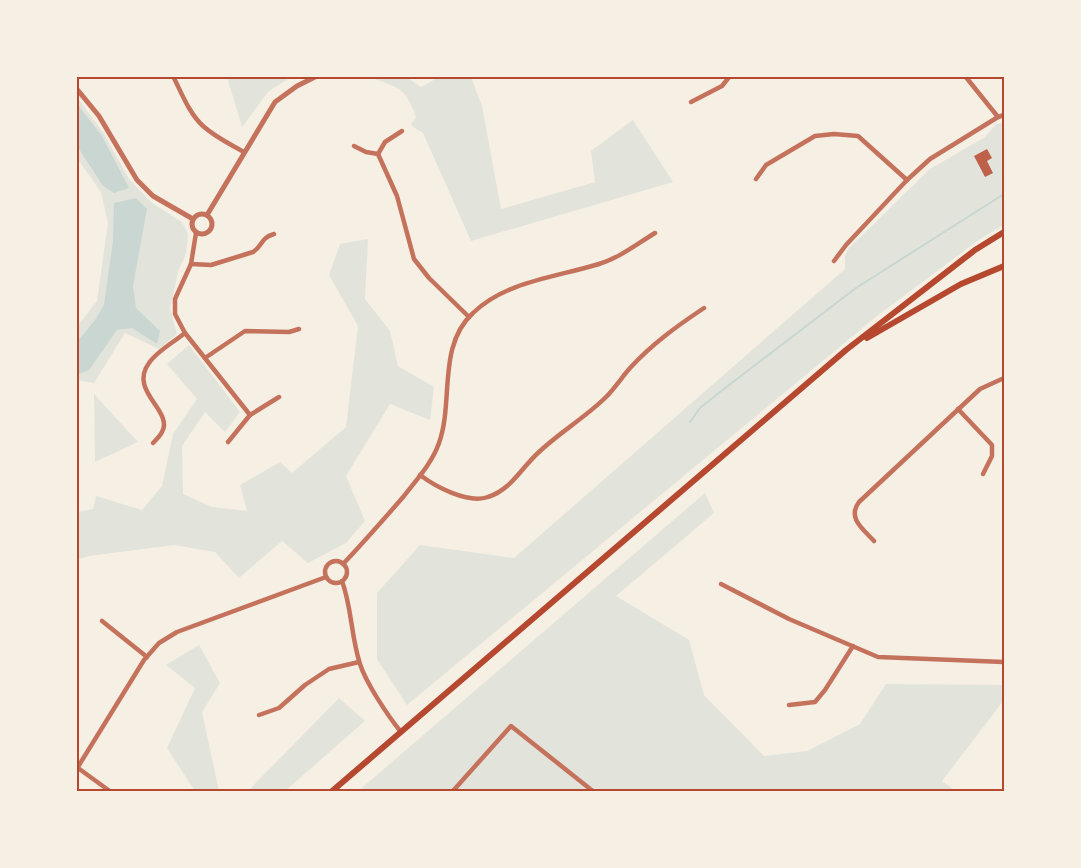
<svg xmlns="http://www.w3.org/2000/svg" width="1081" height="868" viewBox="0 0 1081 868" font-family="Raleway,sans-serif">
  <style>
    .green { fill: #e2e4dc }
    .water { fill: #c9d6d2 }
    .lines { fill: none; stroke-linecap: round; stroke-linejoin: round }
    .stream { stroke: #c9d6d2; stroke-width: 2 }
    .building { fill: #bf614a }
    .minor { stroke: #c5725c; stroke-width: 4.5 }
    .tertiary { stroke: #c5725c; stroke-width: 5 }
    .secondary { stroke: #b5482f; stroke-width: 6 }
    .neatline { fill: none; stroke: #b5482f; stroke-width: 2 }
  </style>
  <rect width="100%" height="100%" fill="#f6efe4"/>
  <g class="green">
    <polygon points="227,77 227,76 291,77 268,92 242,127"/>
    <path d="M369,77H406L421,87L439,77H471L482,106L501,209L595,182L591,151L633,120L673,182L471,241L423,133L413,127L411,124L416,117C405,86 398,88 369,77Z"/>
    <polygon points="77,97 104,134 129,179 152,203 182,222 188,234 186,254 179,269 170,308 177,334 159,349 125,333 94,383 77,380 76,328 97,301 108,223 101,192 77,158"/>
    <polygon points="1004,123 1004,225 980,239 877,316 407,705 377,659 377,593 420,545 514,558 845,269 845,255 849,248 930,169 985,137 996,124"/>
    <polygon points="368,239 365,299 390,331 398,366 434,387 430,420 390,404 346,476 365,521 346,543 308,563 282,541 239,578 215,552 174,545 89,556 77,560 77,512 93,509 96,496 142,510 162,486 173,434 197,399 167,364 189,345 240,412 225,432 205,412 182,446 183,494 212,507 247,511 240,485 280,462 292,473 346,427 358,326 329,275 340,244"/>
    <polygon points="94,394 138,442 95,462"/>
    <polygon points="705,493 714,513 616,596 689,640 704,695 764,756 807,751 860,724 886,684 1004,685 1004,700 942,781 956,791 357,792"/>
    <polygon points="199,645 220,683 202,712 219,791 195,791 167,748 195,688 166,665"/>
    <polygon points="339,698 365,721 285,791 248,791"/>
  </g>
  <g class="water">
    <polygon points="77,104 102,136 129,188 114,193 103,186 77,146"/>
    <polygon points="136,198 147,209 133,286 136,308 160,331 157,344 132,328 117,330 89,370 77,375 77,342 95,320 104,305 113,241 114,203"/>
  </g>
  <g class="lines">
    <polyline class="stream" points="690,422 700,408 720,392 856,288 1004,194"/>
  </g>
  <polygon class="building" points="987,149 992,158 987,161 993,173 985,177 974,156"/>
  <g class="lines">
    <g class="minor">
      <path d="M173,76C182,94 189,113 203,126C215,137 230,144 244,152"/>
      <polyline points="965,76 998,117"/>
      <polyline points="691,102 722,86 730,76"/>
      <polyline points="354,146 366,152 378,154 385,142 402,131"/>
      <polyline points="378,154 397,196 414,259 429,278 469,317"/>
      <polyline points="756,179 766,165 815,136 834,134 858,136 907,180"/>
      <polyline points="196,233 191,264 175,299 175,314 185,333 250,415"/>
      <polyline points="834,261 846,245 907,180 930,159 998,117 1004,115"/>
      <path d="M191,264L211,265L253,252C263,246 260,238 274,234"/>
      <polyline points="205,358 245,331 289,332 299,329"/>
      <polyline points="958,409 992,445 992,456 983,474"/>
      <polyline points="228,442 250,415 279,397"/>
      <path d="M153,443C156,440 160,436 162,432C174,411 128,391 149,363C157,351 174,342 185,333"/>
      <path d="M420,475C436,487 468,504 488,497C511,490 522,467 539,452C560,432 586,417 606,397C615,388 622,377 630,368C652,344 677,326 704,308"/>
      <path d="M874,541C863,529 847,518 859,502L980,389L1004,378"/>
      <circle cx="336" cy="572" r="11"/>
      <path d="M343,564C364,542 384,519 404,496C417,479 432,463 439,443C454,401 437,346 473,313C506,281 557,277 599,264C619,258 637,244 655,233"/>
      <path d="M342,581C352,608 351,637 360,664C366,683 388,716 401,732"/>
      <polyline points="721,584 789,619 878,657 1004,662"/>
      <polyline points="102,621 147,657"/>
      <polyline points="789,705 815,702 825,690 853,646"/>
      <polyline points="259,715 279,708 305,685 329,669 359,662"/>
      <polyline points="78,768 111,792"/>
      <polyline points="76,770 144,660 159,643 177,632 326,577"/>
      <polyline points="452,792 511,726 594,792"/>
    </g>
    <g class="tertiary">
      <polyline points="76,88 99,116 137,180 153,196 193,219"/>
      <circle cx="202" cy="224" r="10"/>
      <polyline points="207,215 275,102 297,86 317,76"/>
    </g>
    <g class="secondary">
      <polyline points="867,338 961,284 1004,266"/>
      <polyline points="331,792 846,350 975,250 1004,232"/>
    </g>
  </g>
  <rect width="1081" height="868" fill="none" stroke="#f6efe4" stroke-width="156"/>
  <rect x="78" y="78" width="925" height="712" class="neatline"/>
</svg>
